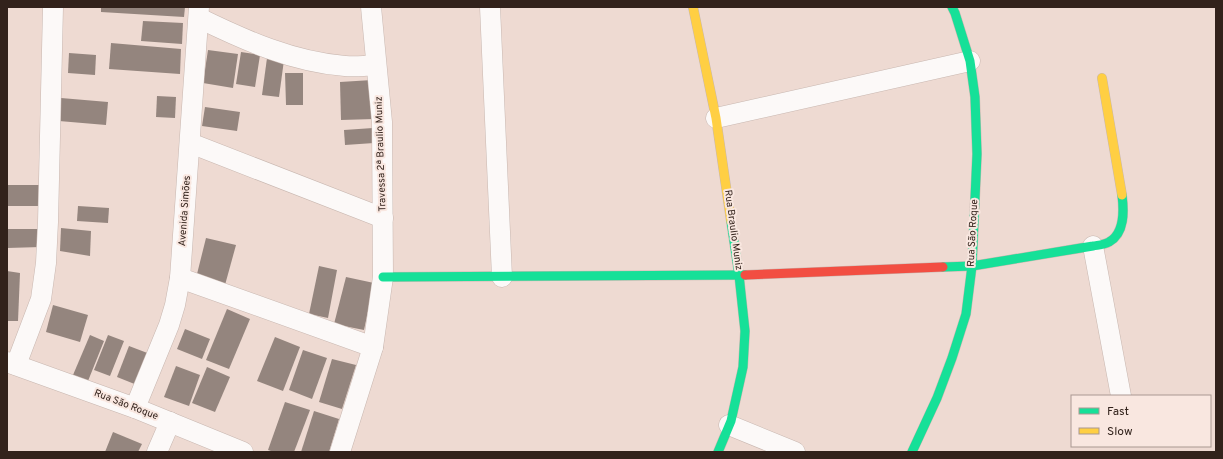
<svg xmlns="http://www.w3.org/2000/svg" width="1223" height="459" viewBox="0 0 1223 459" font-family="Overpass,sans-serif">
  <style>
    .building { fill: #94857e }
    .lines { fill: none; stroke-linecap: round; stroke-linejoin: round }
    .street-casing { stroke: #c8b7b0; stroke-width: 21 }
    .fast-casing { stroke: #c8b7b0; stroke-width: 10 }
    .slow-casing { stroke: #c8b7b0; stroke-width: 10 }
    .jam-casing { stroke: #c8b7b0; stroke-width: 10 }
    .street { stroke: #fcf9f8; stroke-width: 20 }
    .fast { stroke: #16e098; stroke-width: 9 }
    .slow { stroke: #ffcf43; stroke-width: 9 }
    .jam { stroke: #f24e42; stroke-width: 9 }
    .labels { text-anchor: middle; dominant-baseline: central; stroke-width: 4; stroke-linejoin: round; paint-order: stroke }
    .street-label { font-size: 10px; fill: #32221b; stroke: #f9e7e0 }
  </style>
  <rect width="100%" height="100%" fill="#eedad2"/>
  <g class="building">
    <polygon points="101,7 185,7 184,17 101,12"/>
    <polygon points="143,21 183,23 182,44 141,41"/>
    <polygon points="111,43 181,49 180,74 109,69"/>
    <polygon points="208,50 238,54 233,88 203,83"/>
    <polygon points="241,52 260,55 255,87 236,84"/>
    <polygon points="69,53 96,55 95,75 68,73"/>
    <polygon points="267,58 284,60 279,97 262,95"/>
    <polygon points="285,73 303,73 303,105 286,105"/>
    <polygon points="372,80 374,119 341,120 340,82"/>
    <polygon points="157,96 176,97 175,118 156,117"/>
    <polygon points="61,98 108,102 106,125 59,121"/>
    <polygon points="205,107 240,112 237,131 202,126"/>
    <polygon points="373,128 374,143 345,145 344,130"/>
    <rect x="7" y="185" width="32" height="21"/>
    <polygon points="78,206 109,208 108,223 77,221"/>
    <polygon points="61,228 91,231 90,256 60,251"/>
    <polygon points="7,229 41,229 41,247 7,248"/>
    <polygon points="206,238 236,245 225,285 196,278"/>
    <polygon points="319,266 337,270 328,318 309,314"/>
    <polygon points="7,271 20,273 18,321 7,321"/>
    <polygon points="346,277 374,283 364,330 334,324"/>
    <polygon points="53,305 88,315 80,342 46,332"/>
    <polygon points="227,309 250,319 229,369 206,360"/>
    <polygon points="185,329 210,339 202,359 177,349"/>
    <polygon points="90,335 104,341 88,381 73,375"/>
    <polygon points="108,335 124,341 110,376 94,370"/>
    <polygon points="275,337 300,347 283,391 257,381"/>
    <polygon points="129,346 150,354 137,385 117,377"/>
    <polygon points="303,350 327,358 312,399 289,390"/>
    <polygon points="332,359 356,365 342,409 319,402"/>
    <polygon points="176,366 200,375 189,406 164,397"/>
    <polygon points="207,367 230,377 215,412 192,403"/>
    <polygon points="285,402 310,410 294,452 274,452 268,450"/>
    <polygon points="314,411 339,419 329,452 301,452"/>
    <polygon points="113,432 142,444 138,452 105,452"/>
  </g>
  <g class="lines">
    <defs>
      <g id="street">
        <polyline points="490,7 502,277"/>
        <path d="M199,18C244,40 293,62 345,66C355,67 366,66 376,65"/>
        <polyline points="716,118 970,61"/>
        <polyline points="190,143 383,218"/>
        <polyline points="1093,246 1121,396"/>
        <polyline points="180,278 373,347"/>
        <polyline points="7,362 135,408 243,452"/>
        <polyline points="16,365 41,299 46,263 48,222 53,7"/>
        <polyline points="135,408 169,325 175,305 180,278 199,7"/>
        <polyline points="729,425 795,452"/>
        <polyline points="157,452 170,422"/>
        <polyline points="340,452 373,347 383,277 382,122 371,7"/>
      </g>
      <g id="fast">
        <path d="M943,267L972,266L1093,246C1098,245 1104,245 1109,242C1125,233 1124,211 1122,195"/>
        <polyline points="383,277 745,275"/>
        <polyline points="718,452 731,421 743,367 745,331 739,275 731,221"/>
        <polyline points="912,452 937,398 952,358 966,314 972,266 977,154 975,97 970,61 955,13 952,7"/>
      </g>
      <g id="slow">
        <polyline points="693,7 716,118 731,221"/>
        <polyline points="1102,78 1122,195"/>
      </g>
      <polyline id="jam" points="745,275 943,267"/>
    </defs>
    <use href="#street" class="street-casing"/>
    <use href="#fast" class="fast-casing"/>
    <use href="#slow" class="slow-casing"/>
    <use href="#jam" class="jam-casing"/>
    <use href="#street" class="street"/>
    <use href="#fast" class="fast"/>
    <use href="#slow" class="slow"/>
    <use href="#jam" class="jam"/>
  </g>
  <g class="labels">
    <g class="street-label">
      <text transform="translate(381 154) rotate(-92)">Travessa 2ª Braulio Muniz</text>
      <text transform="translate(185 211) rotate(-86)">Avenida Simões</text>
      <text transform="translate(733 230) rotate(82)">Rua Braulio Muniz</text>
      <text transform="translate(973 233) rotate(-87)">Rua São Roque</text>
      <text transform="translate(126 405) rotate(21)">Rua São Roque</text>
    </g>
  </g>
  <rect width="1223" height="459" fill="none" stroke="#32221b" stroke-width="16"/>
  <rect x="1071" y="395" width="140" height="52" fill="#f9e7e0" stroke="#a99891"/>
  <rect x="1079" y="408" width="20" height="6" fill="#16e098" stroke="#a99891"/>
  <text x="1107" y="415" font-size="12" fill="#32221b">Fast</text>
  <rect x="1079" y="428" width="20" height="6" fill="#ffcf43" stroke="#a99891"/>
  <text x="1107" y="435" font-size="12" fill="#32221b">Slow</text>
</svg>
